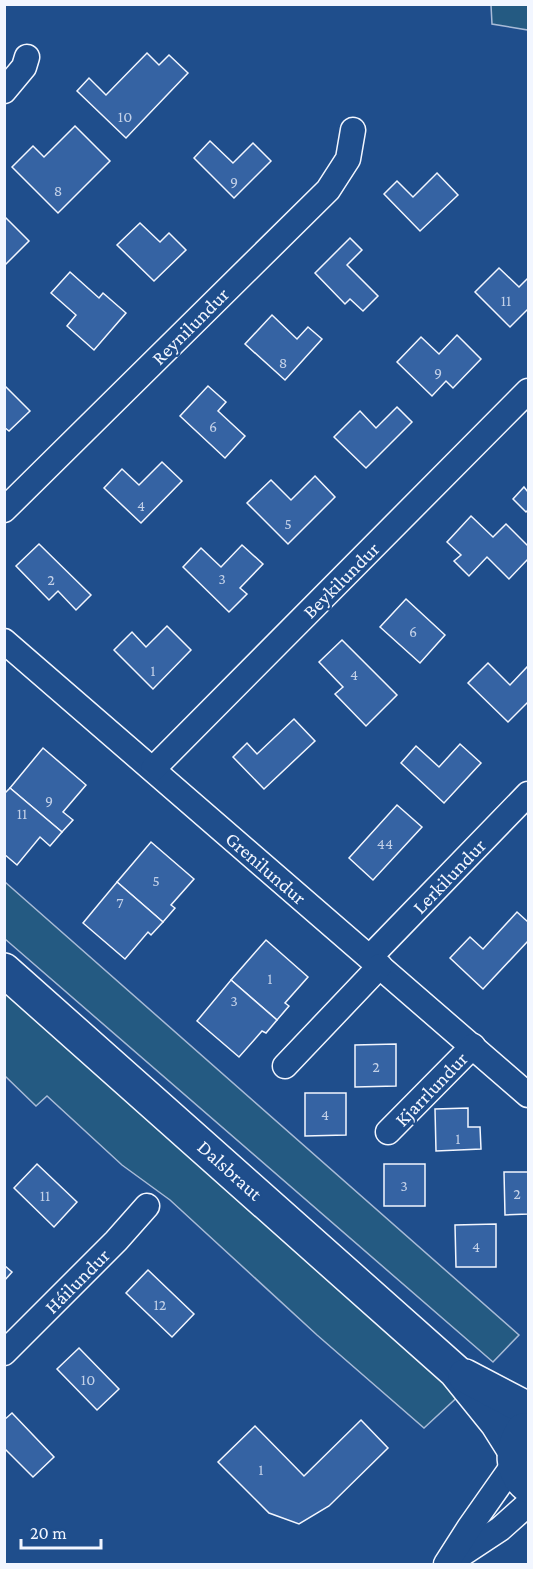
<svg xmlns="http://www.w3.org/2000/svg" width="533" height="1569" viewBox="0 0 533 1569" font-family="'Crimson Pro',serif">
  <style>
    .green { fill: #245a82; stroke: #a8bbd7; stroke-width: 1.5 }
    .building { fill: #3563a3; stroke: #f2f6ff; stroke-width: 1.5 }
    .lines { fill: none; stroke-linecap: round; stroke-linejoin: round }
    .street-casing { stroke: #f2f6ff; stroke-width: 27 }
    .secondary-casing { stroke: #f2f6ff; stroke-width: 36 }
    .street { stroke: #1f4e8c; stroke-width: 24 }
    .secondary { stroke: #1f4e8c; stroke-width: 33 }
    .labels { text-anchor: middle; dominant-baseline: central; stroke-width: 4.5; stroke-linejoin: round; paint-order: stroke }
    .number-label { font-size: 16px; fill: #c3d1e8 }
    .street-label { font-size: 20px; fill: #f2f6ff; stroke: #1f4e8c }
  </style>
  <rect width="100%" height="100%" fill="#1f4e8c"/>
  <g class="green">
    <polygon points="491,5 528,5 528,30 492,24"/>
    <polygon points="5,882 519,1335 493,1362 5,939"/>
    <polygon points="4,990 464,1391 424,1428 317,1335 170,1200 122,1165 47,1096 36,1106 5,1076"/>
  </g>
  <g class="building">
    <polygon points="147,53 159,65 169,55 188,73 126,138 77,91 89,78 106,95"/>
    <polygon points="75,126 110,161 58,213 12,167 33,146 44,157"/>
    <polygon points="210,141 233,163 253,143 271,161 234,198 194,158"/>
    <polygon points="437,173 458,195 420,231 384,194 397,181 413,197"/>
    <polygon points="6,218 29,241 4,266 4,220"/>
    <polygon points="140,223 160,242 169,233 186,250 154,281 117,245"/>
    <polygon points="350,238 362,250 347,265 378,296 363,311 350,299 345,304 315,273"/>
    <polygon points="499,268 519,287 528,278 528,309 510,327 475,292"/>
    <polygon points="70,272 99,298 103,293 126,313 94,350 67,326 76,315 51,293"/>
    <polygon points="272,315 297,339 308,327 322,339 285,380 245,344"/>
    <polygon points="457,335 481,359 453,388 446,381 432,396 397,362 421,337 439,354"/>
    <polygon points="4,385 30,411 9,431 4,427"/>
    <polygon points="208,386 226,402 218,411 245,436 225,458 180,416"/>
    <polygon points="397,407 412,422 366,468 334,437 360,411 376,428"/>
    <polygon points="162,462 182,481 141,523 104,488 122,469 139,485"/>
    <polygon points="315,476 335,497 288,544 247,503 271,480 291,500"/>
    <polygon points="524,487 528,492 528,510 526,512 513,499"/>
    <polygon points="471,516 493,537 506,524 528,546 528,559 509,579 487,557 469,576 454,561 461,555 447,542"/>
    <polygon points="39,544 91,595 76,610 58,591 49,600 16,566"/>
    <polygon points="242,545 263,564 240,588 247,594 229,612 183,567 201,548 221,567"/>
    <polygon points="406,599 445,635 420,663 380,627"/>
    <polygon points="167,626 191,650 153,689 114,650 132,632 146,647"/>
    <polygon points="342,640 397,695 366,726 335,694 343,687 319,662"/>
    <polygon points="488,663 510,685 528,666 528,702 508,722 468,683"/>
    <polygon points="294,719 315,741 264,789 233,757 247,743 257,754"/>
    <polygon points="460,744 481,763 444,803 401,763 416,746 439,767"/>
    <polygon points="43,748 86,785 63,812 73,820 62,832 10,788"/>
    <polygon points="10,788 62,832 50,846 40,837 17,865 4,854 4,794"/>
    <polygon points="397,805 422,827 373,880 349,858"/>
    <polygon points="151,842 194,879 171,905 175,908 163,922 117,882"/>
    <polygon points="117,882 163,922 151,935 148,932 125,959 83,923"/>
    <polygon points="517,912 528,922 528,941 483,989 450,958 470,937 483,949"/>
    <polygon points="266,940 308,977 285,1003 289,1006 277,1020 231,980"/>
    <polygon points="231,980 277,1020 266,1033 262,1031 239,1057 197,1021"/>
    <polygon points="396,1044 396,1086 355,1087 355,1045"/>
    <polygon points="305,1093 346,1093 346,1135 305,1136"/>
    <polygon points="468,1108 468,1127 480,1127 481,1149 436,1151 435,1109"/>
    <polygon points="37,1164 77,1202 54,1227 14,1188"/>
    <rect x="384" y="1164" width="41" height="42"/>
    <polygon points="504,1172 528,1172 528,1214 505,1215"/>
    <polygon points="496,1224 496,1267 456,1267 455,1225"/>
    <polygon points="4,1265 12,1272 4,1281"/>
    <polygon points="148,1270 194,1314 172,1337 126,1293"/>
    <polygon points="79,1348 119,1389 97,1410 57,1369"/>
    <polygon points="12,1413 54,1457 33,1477 4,1448 4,1420"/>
    <polygon points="361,1420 388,1448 329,1506 299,1524 269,1513 218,1462 255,1426 304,1476"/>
  </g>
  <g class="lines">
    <defs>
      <g id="street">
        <polyline points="4,91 24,67 27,57"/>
        <polyline points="4,510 328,190 348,159 353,130"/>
        <polyline points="4,641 528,1095"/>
        <polyline points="153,769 528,391"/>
        <polyline points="370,957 528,794"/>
        <polyline points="285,1066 380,966"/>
        <polyline points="388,1132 473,1046"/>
        <polyline points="4,1353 116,1241 147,1206"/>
        <polyline points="453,1560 500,1529 528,1504"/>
        <polyline points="446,1564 469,1528 514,1464"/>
      </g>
      <g id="secondary">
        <polyline points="4,970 455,1371 497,1423 514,1450"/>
        <polyline points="465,1376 528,1409"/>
        <path d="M523,1430C511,1448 510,1472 528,1486"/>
      </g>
    </defs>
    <use href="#street" class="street-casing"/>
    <use href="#secondary" class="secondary-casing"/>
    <use href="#street" class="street"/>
    <use href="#secondary" class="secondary"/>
  </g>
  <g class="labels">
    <g class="number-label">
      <text x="125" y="116">10</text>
      <text x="234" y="181">9</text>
      <text x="58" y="190">8</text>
      <text x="506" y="300">11</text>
      <text x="283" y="362">8</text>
      <text x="438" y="372">9</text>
      <text x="213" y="426">6</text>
      <text x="141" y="505">4</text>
      <text x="288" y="523">5</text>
      <text x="222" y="578">3</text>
      <text x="51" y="579">2</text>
      <text x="413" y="631">6</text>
      <text x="153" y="670">1</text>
      <text x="354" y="674">4</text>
      <text x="49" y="800">9</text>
      <text x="22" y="813">11</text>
      <text x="385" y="843">44</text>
      <text x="156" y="880">5</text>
      <text x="120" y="902">7</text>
      <text x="270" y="978">1</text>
      <text x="234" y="1000">3</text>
      <text x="376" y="1066">2</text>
      <text x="325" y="1114">4</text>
      <text x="458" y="1138">1</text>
      <text x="404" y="1185">3</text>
      <text x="517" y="1193">2</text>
      <text x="45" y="1195">11</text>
      <text x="476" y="1246">4</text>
      <text x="160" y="1304">12</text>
      <text x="88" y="1379">10</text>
      <text x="261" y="1469">1</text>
    </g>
    <g class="street-label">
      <text transform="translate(190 326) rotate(-45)">Reynilundur</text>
      <text transform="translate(341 580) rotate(-45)">Beykilundur</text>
      <text transform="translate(266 868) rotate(41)">Grenilundur</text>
      <text transform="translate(449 876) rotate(-46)">Lerkilundur</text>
      <text transform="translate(431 1089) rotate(-46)">Kjarrlundur</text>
      <text transform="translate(230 1170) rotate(42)">Dalsbraut</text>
      <text transform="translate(77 1281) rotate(-45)">Háilundur</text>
    </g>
  </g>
  <rect width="533" height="1569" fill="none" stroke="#f2f6ff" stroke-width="12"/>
  <path d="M21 1539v9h80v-9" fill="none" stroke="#f2f6ff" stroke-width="3"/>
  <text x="30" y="1539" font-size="18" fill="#f2f6ff" stroke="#1f4e8c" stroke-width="4.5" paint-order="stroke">20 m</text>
</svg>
